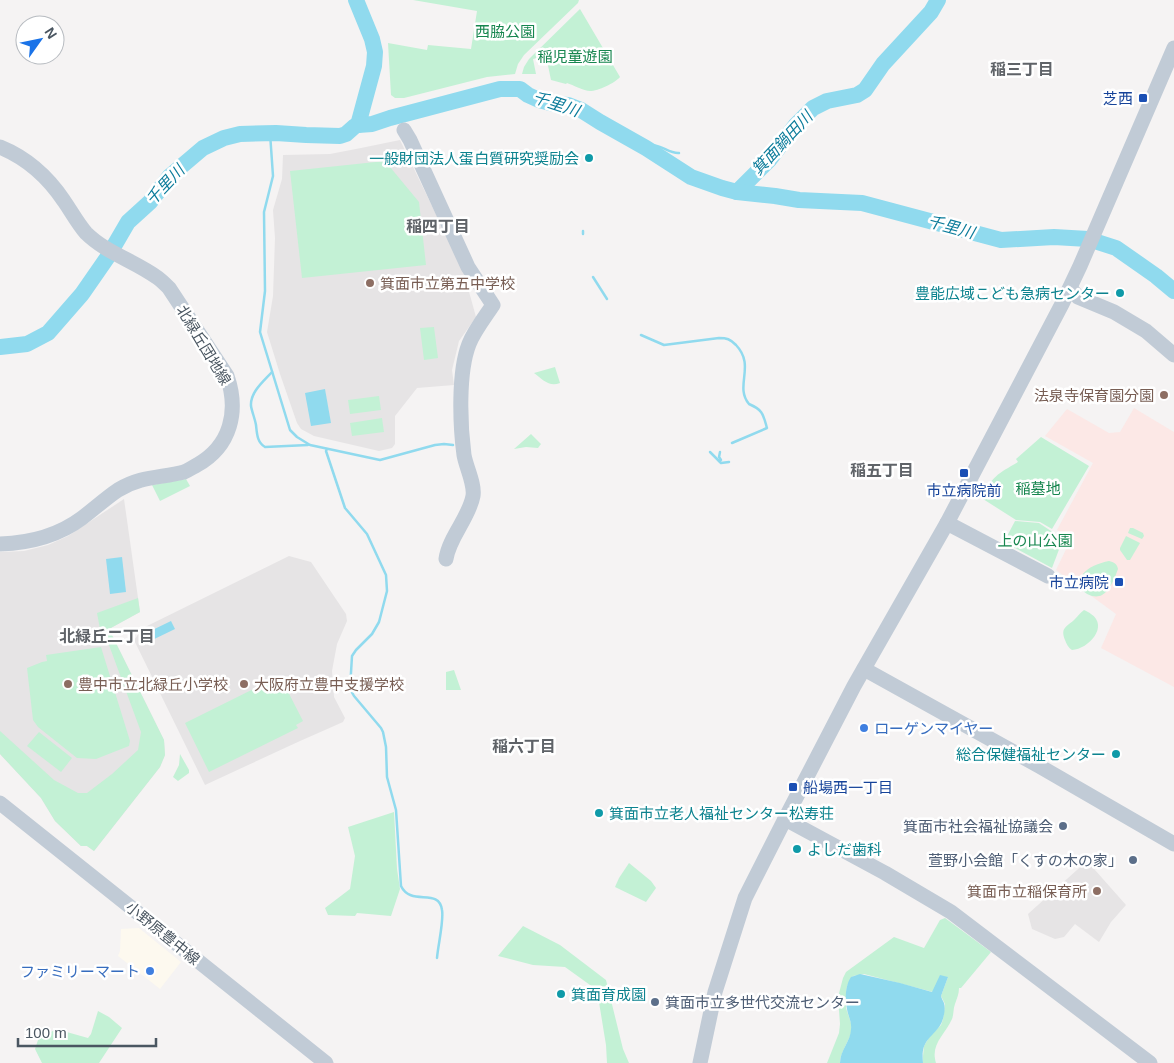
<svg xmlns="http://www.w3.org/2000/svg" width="1174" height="1063" viewBox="0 0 1174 1063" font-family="Helvetica,'Noto Sans JP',sans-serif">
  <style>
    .commercial { fill: #fdf9ef }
    .education { fill: #e6e4e5 }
    .medical { fill: #fce8e6 }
    .green { fill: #c3f1d5 }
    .water { fill: #90daee }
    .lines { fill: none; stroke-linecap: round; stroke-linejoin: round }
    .stream { stroke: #90daee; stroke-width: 2.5 }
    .river { stroke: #90daee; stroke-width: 16 }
    .secondary { stroke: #c1cbd6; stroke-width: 15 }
    .transit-dot { fill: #1a4fb4; stroke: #fff; stroke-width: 2 }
    .culture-dot { fill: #0f9aa8; stroke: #fff; stroke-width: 2 }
    .education-dot { fill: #8d6e63; stroke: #fff; stroke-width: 2 }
    .shop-dot { fill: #3f7fe0; stroke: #fff; stroke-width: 2 }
    .service-dot { fill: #5c6f8a; stroke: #fff; stroke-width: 2 }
    .labels { text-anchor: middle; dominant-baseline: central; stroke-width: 5; stroke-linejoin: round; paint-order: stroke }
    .park-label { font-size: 15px; fill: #17864f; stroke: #fff }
    .transit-label { font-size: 15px; fill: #164399; stroke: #fff; text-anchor: end }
    .culture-label { font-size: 15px; fill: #0d838f; stroke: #fff; text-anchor: end }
    .education-label { font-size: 15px; fill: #785e54; stroke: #fff; text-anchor: start }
    .street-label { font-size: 15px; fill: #4a5661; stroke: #fff }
    .shop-label { font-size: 15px; fill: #366cbe; stroke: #fff; text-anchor: start }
    .service-label { font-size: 15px; fill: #4e5e75; stroke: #fff; text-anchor: end }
    .neighbourhood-label { font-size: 16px; font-weight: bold; fill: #5f6368; stroke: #fff }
    .water-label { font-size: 16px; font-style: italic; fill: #0c7c9b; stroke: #fff }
  </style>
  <rect width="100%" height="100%" fill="#f5f3f3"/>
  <polygon class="commercial" points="139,928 181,962 160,989 118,956 120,951 121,929"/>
  <g class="education">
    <polygon points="400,140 463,270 476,317 459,341 452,370 454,385 417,388 395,416 395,444 392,448 379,451 314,436 301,429 297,423 280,374 267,332 273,296 275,238 273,210 282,179 283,155 330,154 361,148"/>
    <polygon points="124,499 140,612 109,629 164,740 165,755 160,767 94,851 87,846 81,846 55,821 41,798 0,754 0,552 24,551 48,545 68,536"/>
    <polygon points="289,556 311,562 346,614 347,621 337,644 332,671 334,697 345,718 343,722 325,730 300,741 205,785 134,640 143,628"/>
    <polygon points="1087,861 1126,905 1111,922 1099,942 1075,924 1064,937 1055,939 1032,929 1028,914"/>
  </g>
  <polygon class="medical" points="1134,408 1174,432 1174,687 1101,648 1116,614 1056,570 1071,539 1057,530 1093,463 1045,436 1067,409 1109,433 1120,432"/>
  <g class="green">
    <polygon points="413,0 579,0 578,3 524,55 518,64 515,74 487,77 404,98 395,98 391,95 388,43 427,50 428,45 471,49 477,11"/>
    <path d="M580,9L620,77C615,83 598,91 590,91C584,91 573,85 567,83L566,84L551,80L546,56L533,59L536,74H522L524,67L529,59Z"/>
    <polygon points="385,161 419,202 426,265 302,278 290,171"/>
    <polygon points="434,327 438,358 424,360 420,328"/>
    <path d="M555,367L560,383C549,387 543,380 534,373Z"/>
    <polygon points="379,396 381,410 350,414 348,400"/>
    <polygon points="382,418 384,432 352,436 350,423"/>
    <polygon points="531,434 541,444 538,448 526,447 514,449"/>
    <path d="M1041,437L1089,466L1052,529L1040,522L1016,520L983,499C991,476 998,474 1018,462L1016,459Z"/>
    <polygon points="186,479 190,486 160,501 152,485"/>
    <polygon points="1015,521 1039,523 1063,539 1052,568 1004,542"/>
    <polygon points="1130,528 1133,528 1143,533 1144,536 1142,539 1128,533"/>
    <polygon points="1126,536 1140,543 1130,560 1127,560 1120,550 1120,548"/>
    <path d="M1109,561C1114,562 1117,564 1118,569C1115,577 1110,591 1102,595C1091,601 1072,587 1082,575C1088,567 1099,563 1109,561Z"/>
    <polygon points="138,598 140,612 109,629 164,740 165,755 160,767 94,851 87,846 81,846 55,821 41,798 0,754 0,731 54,780 78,793 87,793 112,774 138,750 141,732 109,645 103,645 97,613"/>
    <path d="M1084,610C1086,611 1089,612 1091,614C1109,626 1089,649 1072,650C1068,647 1067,645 1065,640C1060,627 1067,627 1075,619C1078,616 1080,613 1084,610Z"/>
    <polygon points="101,647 130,741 129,746 96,759 77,758 38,727 33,720 27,668 42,662 47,661 46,655"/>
    <polygon points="454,670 461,690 446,690 446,672"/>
    <polygon points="280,676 303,721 296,725 298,728 209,772 185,723"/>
    <polygon points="39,732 72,758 61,772 27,746"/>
    <polygon points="180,754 189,770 189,773 178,781 173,777 179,765"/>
    <polygon points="394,812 397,869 400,889 391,916 357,913 355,916 328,915 325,908 350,889 355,856 348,827"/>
    <polygon points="629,863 651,881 656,888 646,902 615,887 619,878"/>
    <path d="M945,918L991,952L961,988H959C959,994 957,998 955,1004C953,1009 954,1014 952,1019C945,1035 930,1044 936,1063H923V1056L924,1046L930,1036L941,1025L943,1019L945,1004L941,996L948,977L933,992L864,974L853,976L847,986L846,996V1008L852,1026L851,1034L843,1051L840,1059V1063H827L839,1033L840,1024L838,997L843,978L846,972L894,937L924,948L940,920Z"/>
    <polygon points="523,926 560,945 606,980 623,1049 629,1063 607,1063 606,1045 597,990 565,967 533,965 498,956"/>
    <polygon points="98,1011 109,1017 122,1028 99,1063 42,1063 35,1049 38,1040 56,1029 88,1038 91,1034"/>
  </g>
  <g class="water">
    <polygon points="325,389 331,423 311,426 305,393"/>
    <polygon points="122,557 126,592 110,594 106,559"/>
    <polygon points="171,621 175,629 144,644 140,636"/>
    <path d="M860,974L900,983L932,992L940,975L948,977L941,996C941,997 944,1003 944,1003C946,1010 943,1022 939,1027C928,1041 921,1042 923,1063H840C840,1050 851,1041 851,1029C852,1022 848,1016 847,1009C845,999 845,986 851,977Z"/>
  </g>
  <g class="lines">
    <g class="stream">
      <polyline points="270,133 273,176 264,212 265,291 260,332 290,430 297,437 310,445 380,460 435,445 444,444 453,445"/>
      <path d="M646,148C658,140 667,154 679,153"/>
      <polyline points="656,162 659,157"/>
      <polyline points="583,234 583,231"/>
      <polyline points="593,277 607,299"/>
      <path d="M641,335L664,345L719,338C727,338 730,339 736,345C756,366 734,386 749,404C763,410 763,414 767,428L732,443"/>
      <path d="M272,372C264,381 250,392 251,406C252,412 255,419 256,425C257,434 257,442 265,447L308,445"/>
      <path d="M327,449L326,451L345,508L367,534L386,575L387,591L379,622L372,634L356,650L352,656L350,689L354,696L381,728L383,732L386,747L387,777L396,810L401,886C411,907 439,887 442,910C444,921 438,945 437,958"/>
      <polyline points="710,452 721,463 729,462"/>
      <polyline points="719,461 721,460 719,457 720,452"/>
    </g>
    <g class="river">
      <polyline points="356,0 372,39 375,52 374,66 358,125"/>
      <polyline points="737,192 770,159 795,126 813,108 827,101 857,95 865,90 883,64 931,12 938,0"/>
      <polyline points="0,347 27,344 48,333 82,294 107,258 128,222 150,202 170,176 203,148 224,138 240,134 276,133 306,135 340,136 346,134 355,126 358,125 372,124 390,118 500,89 520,89 528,95 539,100 554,104 568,105 581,110 600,122 646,148 691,177 722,188 737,192 775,196 799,200 862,203 1001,240 1054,237 1088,239 1116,248 1156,276 1174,291"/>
    </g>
    <g class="secondary">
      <path d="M404,130L410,140L468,267L493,305C485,317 474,331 469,344C458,372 460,425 464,455C466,467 475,484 473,496C469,518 449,537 446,559"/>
      <path d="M0,147C27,158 48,177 64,201C71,211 78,224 86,233C106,253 135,261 158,278C162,281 166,285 169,288L227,376C239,411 231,446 197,465C193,467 189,470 184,472C160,478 141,476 118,490C106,498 94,509 82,518C58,536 30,543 0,544"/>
      <polyline points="1070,288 1078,297 1114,312 1146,331 1174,355"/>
      <polyline points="947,523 1048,576"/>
      <polyline points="864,669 1039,766 1174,844"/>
      <polyline points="0,803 326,1063"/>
      <polyline points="785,819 885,873 951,912 1150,1063"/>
      <polyline points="700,1063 715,992 745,898 785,819 854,686 947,523 1062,304 1080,266 1174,48"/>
    </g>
  </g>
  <g class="transit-dot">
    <rect x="1138" y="93" width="10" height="10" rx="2.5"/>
    <rect x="959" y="468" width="10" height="10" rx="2.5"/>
    <rect x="1114" y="577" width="10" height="10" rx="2.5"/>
    <rect x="788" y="782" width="10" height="10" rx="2.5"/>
  </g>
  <g class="culture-dot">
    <circle cx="589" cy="158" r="5"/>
    <circle cx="1120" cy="293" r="5"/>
    <circle cx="1116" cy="754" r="5"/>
    <circle cx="599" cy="813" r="5"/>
    <circle cx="797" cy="849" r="5"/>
    <circle cx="561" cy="994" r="5"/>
  </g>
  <g class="education-dot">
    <circle cx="370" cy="283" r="5"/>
    <circle cx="1164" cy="395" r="5"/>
    <circle cx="68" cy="684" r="5"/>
    <circle cx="244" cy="684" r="5"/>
    <circle cx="1097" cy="891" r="5"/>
  </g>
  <g class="shop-dot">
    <circle cx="864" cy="728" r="5"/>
    <circle cx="150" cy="971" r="5"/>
  </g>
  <g class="service-dot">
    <circle cx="1063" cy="826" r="5"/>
    <circle cx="1133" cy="860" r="5"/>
    <circle cx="655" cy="1002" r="5"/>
  </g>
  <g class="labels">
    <g class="park-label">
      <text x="505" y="31">西脇公園</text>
      <text x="575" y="56">稲児童遊園</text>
      <text x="1038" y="488">稲墓地</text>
      <text x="1035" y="540">上の山公園</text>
    </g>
    <g class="transit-label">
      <text x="1133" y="98">芝西</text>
      <text x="964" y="490" text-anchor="middle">市立病院前</text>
      <text x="1109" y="582">市立病院</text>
      <text x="803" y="787" text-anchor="start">船場西一丁目</text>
    </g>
    <g class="culture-label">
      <text x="579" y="158">一般財団法人蛋白質研究奨励会</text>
      <text x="1110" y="293">豊能広域こども急病センター</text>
      <text x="1106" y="754">総合保健福祉センター</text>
      <text x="609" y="813" text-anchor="start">箕面市立老人福祉センター松寿荘</text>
      <text x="807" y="849" text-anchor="start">よしだ歯科</text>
      <text x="571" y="994" text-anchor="start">箕面育成園</text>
    </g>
    <g class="education-label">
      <text x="380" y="283">箕面市立第五中学校</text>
      <text x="1154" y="395" text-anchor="end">法泉寺保育園分園</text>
      <text x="78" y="684">豊中市立北緑丘小学校</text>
      <text x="254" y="684">大阪府立豊中支援学校</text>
      <text x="1087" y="891" text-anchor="end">箕面市立稲保育所</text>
    </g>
    <g class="street-label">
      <text transform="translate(204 345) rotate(59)">北緑丘団地線</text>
      <text transform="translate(163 933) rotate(39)">小野原豊中線</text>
    </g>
    <g class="shop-label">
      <text x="874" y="728">ローゲンマイヤー</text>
      <text x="140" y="971" text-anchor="end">ファミリーマート</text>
    </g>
    <g class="service-label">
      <text x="1053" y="826">箕面市社会福祉協議会</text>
      <text x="1123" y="860">萱野小会館「くすの木の家」</text>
      <text x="665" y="1002" text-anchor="start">箕面市立多世代交流センター</text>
    </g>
    <g class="neighbourhood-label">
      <text x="1022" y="69">稲三丁目</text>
      <text x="438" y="226">稲四丁目</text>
      <text x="882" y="470">稲五丁目</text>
      <text x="107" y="636">北緑丘二丁目</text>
      <text x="524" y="746">稲六丁目</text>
    </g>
    <g class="water-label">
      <text transform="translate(556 104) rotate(18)">千里川</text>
      <text transform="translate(782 143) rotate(-47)">箕面鍋田川</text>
      <text transform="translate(165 185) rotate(-47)">千里川</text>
      <text transform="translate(951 227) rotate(15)">千里川</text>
    </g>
  </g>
  <g transform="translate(40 40) rotate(57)"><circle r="24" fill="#ffffff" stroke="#b7bbc0"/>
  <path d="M0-4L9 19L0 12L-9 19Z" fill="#1a73e8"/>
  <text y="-8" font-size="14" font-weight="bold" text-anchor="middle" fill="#4a5661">N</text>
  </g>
  <path d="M18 1038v8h138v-8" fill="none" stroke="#4a5661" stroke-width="2.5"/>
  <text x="25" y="1038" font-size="15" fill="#4a5661" stroke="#ffffff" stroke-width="4" paint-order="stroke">100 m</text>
</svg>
